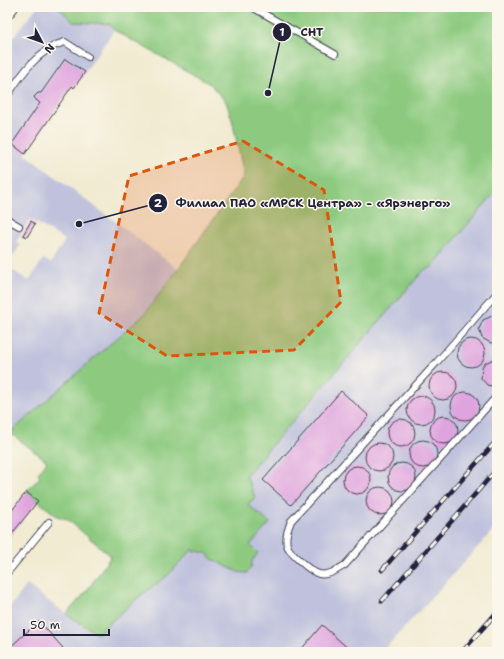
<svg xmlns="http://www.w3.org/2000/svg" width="504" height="659" viewBox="0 0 504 659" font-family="'Shantell Sans',sans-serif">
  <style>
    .industrial { fill: #c0c2dd }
    .green { fill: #8dca80; stroke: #58765e }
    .building { fill: #dfa3de }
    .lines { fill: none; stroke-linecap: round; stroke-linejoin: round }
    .lane-casing { stroke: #414052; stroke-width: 8 }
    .street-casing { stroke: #414052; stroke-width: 14 }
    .lane { stroke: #fff; stroke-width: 6 }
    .street { stroke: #fff; stroke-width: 12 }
    .rail-casing { stroke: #22223b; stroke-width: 4.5 }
    .rail { stroke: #fbf7ec; stroke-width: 3; stroke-dasharray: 9; stroke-linecap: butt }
    .marked { fill: #de560e; fill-opacity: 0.2; stroke: #de560e; stroke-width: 3; stroke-dasharray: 8 5; stroke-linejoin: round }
    .leader { fill: none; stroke: #22223b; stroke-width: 1.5 }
    .callout-dot { fill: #22223b; stroke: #fbf7ec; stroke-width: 1.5 }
    .mark-label { font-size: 12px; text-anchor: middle; font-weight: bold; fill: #fff }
    .callout-label { font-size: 12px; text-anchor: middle; font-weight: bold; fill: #22223b; stroke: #fbf7ec; stroke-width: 3; stroke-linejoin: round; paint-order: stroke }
  </style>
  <rect width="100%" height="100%" fill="#fbf7ec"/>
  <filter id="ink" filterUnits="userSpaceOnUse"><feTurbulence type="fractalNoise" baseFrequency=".025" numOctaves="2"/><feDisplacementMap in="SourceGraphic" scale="8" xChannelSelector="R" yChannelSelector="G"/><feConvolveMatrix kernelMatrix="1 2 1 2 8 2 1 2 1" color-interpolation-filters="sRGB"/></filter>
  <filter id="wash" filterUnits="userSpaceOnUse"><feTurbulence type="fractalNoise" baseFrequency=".012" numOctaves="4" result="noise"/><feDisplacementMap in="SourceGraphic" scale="16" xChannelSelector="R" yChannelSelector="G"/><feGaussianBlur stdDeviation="0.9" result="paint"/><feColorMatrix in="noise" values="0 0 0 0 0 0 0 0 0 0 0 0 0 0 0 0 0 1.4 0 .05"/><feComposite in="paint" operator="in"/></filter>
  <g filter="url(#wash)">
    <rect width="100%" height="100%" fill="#f1ebd2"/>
    <g class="industrial">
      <polygon points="37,7 58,7 73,22 110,24 114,30 85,72 65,59 41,93 38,93 34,96 36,100 40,103 12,144 178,269 144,315 102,351 7,436 7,267 29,281 43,259 51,263 65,240 30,219 16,242 20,245 7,266 7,45"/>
      <polygon points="497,190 497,526 382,652 7,652 7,611 27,585 87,629 97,634 140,596 167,576 192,550 206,553 212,559 251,568 252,561 258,553 250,545 248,505 255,497 246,475 424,270 431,268"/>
    </g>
    <polygon class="green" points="58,7 497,7 497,190 431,268 424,270 246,475 255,497 248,505 270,523 250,545 258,553 252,561 251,568 247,573 238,572 212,559 206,553 192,550 167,576 140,596 97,634 66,614 86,592 111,556 67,519 57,516 26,492 40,477 38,474 47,461 10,433 102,351 144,315 178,269 244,176 232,119 226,102 210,84 114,30 110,24 73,22"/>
    <g id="blocks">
      <g class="building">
        <polygon points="65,59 85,72 74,88 72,86 25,154 12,144 40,103 36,100 34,97 38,93 41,93"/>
        <polygon points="31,221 35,224 27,237 23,235"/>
        <polygon points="492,316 497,316 497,342 491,343 482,338 479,329 483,320"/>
        <circle cx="471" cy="353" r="14"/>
        <polygon points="494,359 497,360 497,387 487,385 481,378 482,367 485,363"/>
        <circle cx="443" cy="386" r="14"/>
        <polygon points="341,391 369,416 291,505 263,480"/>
        <circle cx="465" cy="406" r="14"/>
        <circle cx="421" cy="410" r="14"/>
        <circle cx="444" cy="430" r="14"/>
        <circle cx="401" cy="433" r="14"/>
        <circle cx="423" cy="454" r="14"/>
        <circle cx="379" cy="457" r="14"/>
        <circle cx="402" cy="477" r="14"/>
        <circle cx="357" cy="480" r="14"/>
        <circle cx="380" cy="501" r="14"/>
        <polygon points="26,492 38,501 7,540 7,517"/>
        <polygon points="39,621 63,648 57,652 7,652 7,650"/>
        <polygon points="322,625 352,652 299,652"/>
      </g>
    </g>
  </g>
  <g filter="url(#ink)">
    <use href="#blocks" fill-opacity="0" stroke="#414052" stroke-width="1"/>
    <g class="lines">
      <defs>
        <g id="lane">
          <polyline points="252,7 335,54"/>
          <path d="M7,96C21,75 39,48 65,42L88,57"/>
          <polyline points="7,219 19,226"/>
          <path d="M497,293L437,362L291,521C288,529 285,537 287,545C289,553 311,572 319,574C329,576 337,570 345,565L497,396"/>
          <polyline points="7,573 49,522"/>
        </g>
        <polyline id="street" points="7,13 12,7"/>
      </defs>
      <use href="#lane" class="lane-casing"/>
      <use href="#street" class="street-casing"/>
      <use href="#lane" class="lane"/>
      <use href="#street" class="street"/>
      <defs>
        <g id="rail">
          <polyline points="382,570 497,440"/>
          <polyline points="382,601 497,469"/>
          <polyline points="462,652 497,612"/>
          <polyline points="494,652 497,648"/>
        </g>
      </defs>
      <use href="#rail" class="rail-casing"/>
      <use href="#rail" class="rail"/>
    </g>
  </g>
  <path class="marked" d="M243,141L324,190L341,302L294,350L167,356L99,313L129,176Z"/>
  <path class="leader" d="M268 93L282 32M79 224L158 203"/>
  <g class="callout-dot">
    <circle cx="268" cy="93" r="4"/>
    <circle cx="79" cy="224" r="4"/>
    <circle cx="282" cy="32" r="10"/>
    <circle cx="158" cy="203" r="10"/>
  </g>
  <g class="mark-label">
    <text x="282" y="36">1</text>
    <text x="158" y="207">2</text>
  </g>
  <g class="callout-label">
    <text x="312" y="36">СНТ</text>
    <text x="313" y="207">Филиал ПАО «МРСК Центра» - «Ярэнерго»</text>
  </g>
  <rect width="504" height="659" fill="none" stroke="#fbf7ec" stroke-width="24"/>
  <g transform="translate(42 42) rotate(131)" stroke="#fbf7ec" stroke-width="3" paint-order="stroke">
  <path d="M0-3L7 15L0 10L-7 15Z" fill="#22223b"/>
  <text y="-6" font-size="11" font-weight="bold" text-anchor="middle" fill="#22223b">N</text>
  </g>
  <path d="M24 629v6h85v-6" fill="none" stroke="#22223b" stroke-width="2"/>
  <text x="30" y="629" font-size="12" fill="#22223b" stroke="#fbf7ec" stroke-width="3" paint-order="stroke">50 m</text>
</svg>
